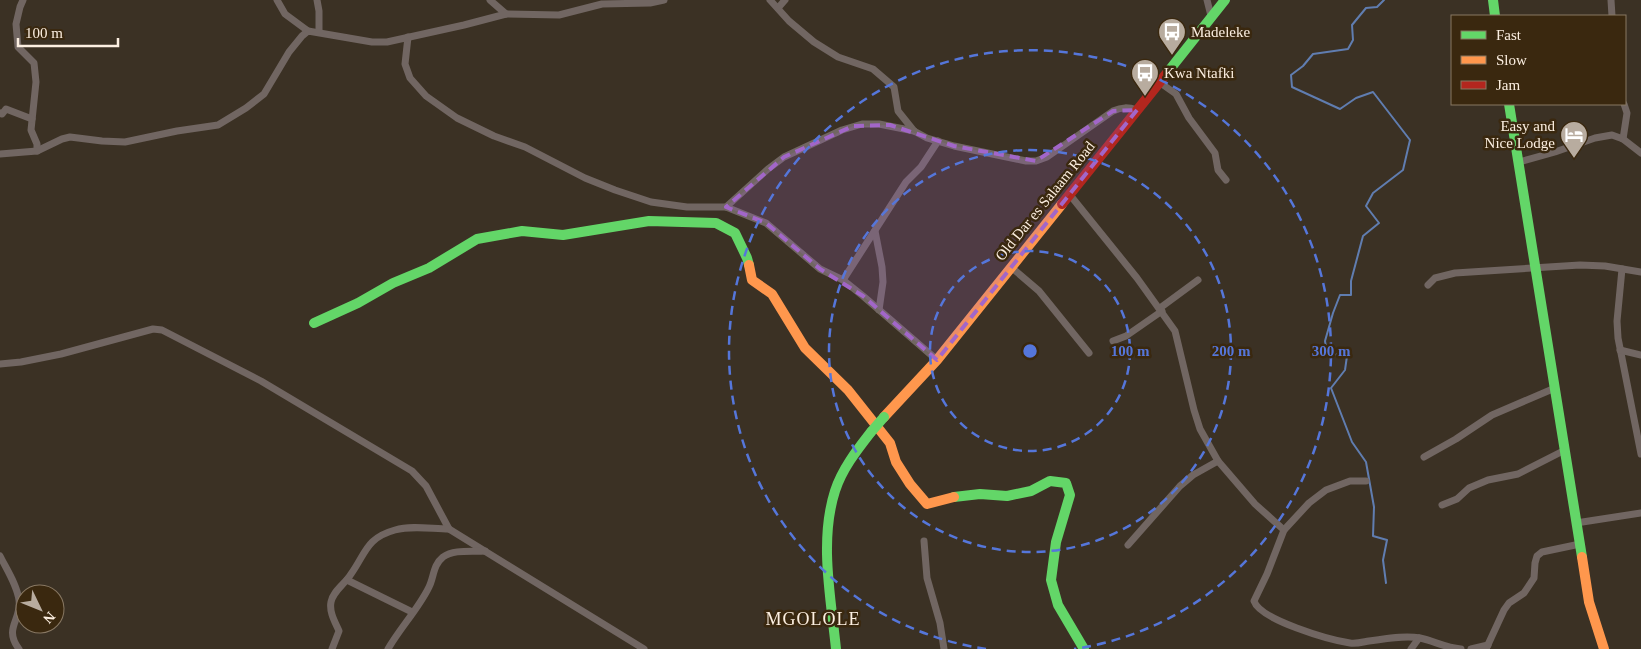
<svg xmlns="http://www.w3.org/2000/svg" width="1641" height="649" viewBox="0 0 1641 649" font-family="'Times New Roman',serif">
  <style>
    .lines { fill: none; stroke-linecap: round; stroke-linejoin: round }
    .stream { stroke: #607db0; stroke-width: 2 }
    .street { stroke: #716662; stroke-width: 7 }
    .fast { stroke: #63d668; stroke-width: 10 }
    .slow { stroke: #ff974d; stroke-width: 10 }
    .jam { stroke: #b3261e; stroke-width: 10 }
    .fast-bridge { stroke: #63d668; stroke-width: 10 }
    .marked { fill: #a266c9; fill-opacity: 0.2; stroke: #a266c9; stroke-width: 4; stroke-dasharray: 10 6; stroke-linejoin: round }
    .ring { fill: none; stroke: #5576da; stroke-width: 2.5; stroke-dasharray: 9 6 }
    .labels { text-anchor: middle; dominant-baseline: central; stroke-width: 5; stroke-linejoin: round; paint-order: stroke }
    .poi-label { font-size: 15px; fill: #fcefe1; stroke: #3a280f; text-anchor: start }
    .street-label { font-size: 15px; fill: #fcefe1; stroke: #3a280f }
    .quarter-label { font-size: 18px; letter-spacing: 1px; fill: #fcefe1; stroke: #3a280f }
    .centre { fill: #5576da; stroke: #3a280f; stroke-width: 2.5 }
    .ring-label { font-size: 15px; text-anchor: middle; font-weight: bold; fill: #5576da; stroke: #3a280f; stroke-width: 5; stroke-linejoin: round; paint-order: stroke }
  </style>
  <rect width="100%" height="100%" fill="#3b3124"/>
  <g class="lines">
    <polyline class="stream" points="1384,0 1377,7 1366,8 1352,25 1353,40 1348,49 1313,54 1303,66 1291,75 1292,87 1340,109 1356,98 1373,92 1410,140 1403,170 1373,193 1366,206 1379,223 1363,236 1351,281 1351,295 1340,295 1333,313 1325,341 1327,353 1347,356 1345,370 1331,388 1352,442 1366,462 1374,507 1373,536 1387,540 1383,560 1386,583"/>
    <g class="street">
      <polyline points="23,0 20,7 16,24 18,47 34,63 36,82 31,130 37,144 37,151"/>
      <polyline points="277,0 285,14 308,31"/>
      <polyline points="317,0 319,11 319,32"/>
      <polyline points="490,0 506,14"/>
      <path d="M770,0L789,21L814,42L838,57L873,69L894,87L898,111L914,131L927,138L954,146L1026,161H1036L1047,157L1113,111C1122,107 1128,107 1137,110"/>
      <polyline points="1207,0 1211,16"/>
      <polyline points="1611,0 1612,16"/>
      <polyline points="778,8 785,0"/>
      <polyline points="408,37 405,64 410,78 426,96 457,118 494,136 525,147 585,178 615,190 651,202 687,207 726,207 766,223 820,269 843,280 863,296 937,360"/>
      <polyline points="1159,82 1176,94 1189,118 1215,153 1218,170 1226,180"/>
      <polyline points="0,113 2,114 6,109 32,119"/>
      <polyline points="1623,139 1627,113 1624,104"/>
      <polyline points="0,154 37,151 62,139 70,137 102,141 125,142 177,131 218,125 246,108 264,94 289,52 302,36 308,31 372,42 387,42 464,25 506,14 559,15 602,4 650,3 664,0"/>
      <polyline points="1519,162 1555,152 1595,138 1612,135 1623,139 1641,153"/>
      <polyline points="1070,195 1137,278 1175,331 1194,410 1200,429 1218,461 1255,504 1284,530"/>
      <polyline points="726,207 768,169 784,157 842,130 862,124 879,124 914,131"/>
      <polyline points="875,231 882,267 883,282 879,310"/>
      <polyline points="1011,267 1039,291 1089,353"/>
      <polyline points="1622,269 1617,321 1618,338 1641,454"/>
      <polyline points="843,280 906,182 921,167 938,141"/>
      <polyline points="1428,285 1435,278 1455,273 1580,265 1605,266 1641,272"/>
      <polyline points="1160,308 1198,280"/>
      <polyline points="1113,341 1126,336 1162,311"/>
      <polyline points="1620,350 1641,355"/>
      <polyline points="0,364 21,362 61,354 153,329 162,330 261,381 412,471 426,486 449,529 644,649"/>
      <polyline points="1424,457 1456,439 1492,415 1555,388"/>
      <path d="M1366,481H1350L1326,490L1309,503L1284,530L1267,574L1254,601C1260,620 1330,640 1350,643C1356,644 1363,642 1369,641C1385,639 1404,635 1420,638C1434,641 1446,648 1461,649"/>
      <polyline points="1442,505 1457,499 1469,488 1488,480 1518,474 1565,450"/>
      <polyline points="1576,523 1641,513"/>
      <polyline points="924,541 927,578 940,623 944,649"/>
      <polyline points="1128,545 1180,486 1193,475 1218,461"/>
      <path d="M0,556C7,570 17,585 19,600C22,620 3,628 19,649"/>
      <polyline points="347,580 412,612"/>
      <path d="M332,649L339,631C335,622 329,612 331,602C333,591 345,584 351,574C366,553 366,538 395,530C412,525 432,529 449,529"/>
      <path d="M388,649C400,628 419,608 429,587C434,577 433,565 443,557C454,549 472,552 485,551"/>
      <polyline points="1411,649 1419,638"/>
      <polyline points="1471,649 1488,645"/>
      <polyline points="1486,649 1504,610 1509,603 1524,593 1534,578 1535,563 1537,556 1542,552 1580,544"/>
    </g>
    <g class="fast">
      <polyline points="1493,0 1495,16"/>
      <polyline points="1167,73 1225,0"/>
      <polyline points="1509,104 1582,557"/>
      <polyline points="314,323 358,303 393,283 429,268 477,239 522,231 563,235 649,221 716,223 735,233 747,258 749,265"/>
      <polyline points="954,497 980,494 1007,496 1031,491 1050,481 1066,483 1070,495 1056,542 1051,580 1058,605 1084,649"/>
      <path d="M836,649C831,598 819,541 835,491C842,469 857,450 871,432"/>
    </g>
    <g class="slow">
      <polyline points="749,265 752,280 772,294 805,348 848,390 890,443 896,462 910,484 927,504 954,497"/>
      <polyline points="884,417 937,360 1062,204"/>
      <polyline points="1582,557 1589,602 1604,649"/>
    </g>
    <polyline class="jam" points="1062,204 1167,73"/>
    <polyline class="fast-bridge" points="871,432 884,417"/>
  </g>
  <path class="marked" d="M1137,110L937,360L863,296L820,269L766,223L726,207L784,157L853,126L890,125L954,146L1036,161L1113,111Z"/>
  <g class="ring">
    <circle cx="1030" cy="351" r="100"/>
    <circle cx="1030" cy="351" r="201"/>
    <path d="M986 649A301 301 0 1 1 1074 649"/>
  </g>
  <defs>
    <symbol id="bus-pin" viewBox="-11 -11 22 30"><path d="M0 17L-7.5 6A9.5 9.5 0 1 1 7.5 6Z" fill="#b8ac9f" stroke="#3a280f"/><path d="M-5-6H5V4H4V6H2V4H-2V6H-4V4H-5ZM-3.5-4V0h7V-4ZM-3.5 1.2v1.5H-2V1.2ZM2 1.2v1.5H3.5V1.2Z" fill="#fff"/></symbol>
    <symbol id="hotel-pin" viewBox="-11 -11 22 30"><path d="M0 17L-7.5 6A9.5 9.5 0 1 1 7.5 6Z" fill="#b8ac9f" stroke="#3a280f"/><path d="M-6-4.5h1.5V1H6V5H4.5V3h-9V5H-6ZM-4 0a1.8 1.8 0 1 1 3.6 0ZM.5 0V-2.5h3Q6-2.5 6 0Z" fill="#fff"/></symbol>
  </defs>
  <g fill-rule="evenodd">
    <use href="#bus-pin" x="1156" y="16" width="32" height="43"/>
    <use href="#bus-pin" x="1129" y="57" width="32" height="43"/>
    <use href="#hotel-pin" x="1558" y="119" width="32" height="43"/>
  </g>
  <g class="labels">
    <g class="poi-label">
      <text x="1191" y="32">Madeleke</text>
      <text x="1164" y="73">Kwa Ntafki</text>
      <text x="1555" y="126" text-anchor="end">Easy and<tspan x="1555" dy="17">Nice Lodge</tspan></text>
    </g>
    <g class="street-label">
      <text transform="translate(1045 201) rotate(-51)">Old Dar es Salaam Road</text>
    </g>
    <g class="quarter-label">
      <text x="813" y="619">MGOLOLE</text>
    </g>
  </g>
  <circle cx="1030" cy="351" r="8" class="centre"/>
  <g class="ring-label">
    <text x="1130" y="356">100 m</text>
    <text x="1231" y="356">200 m</text>
    <text x="1331" y="356">300 m</text>
  </g>
  <rect x="1451" y="15" width="175" height="90" fill="#3a280f" stroke="#887863"/>
  <rect x="1461" y="31" width="25" height="8" fill="#63d668" stroke="#887863"/>
  <text x="1496" y="40" font-size="15" fill="#fcefe1">Fast</text>
  <rect x="1461" y="56" width="25" height="8" fill="#ff974d" stroke="#887863"/>
  <text x="1496" y="65" font-size="15" fill="#fcefe1">Slow</text>
  <rect x="1461" y="81" width="25" height="8" fill="#b3261e" stroke="#887863"/>
  <text x="1496" y="90" font-size="15" fill="#fcefe1">Jam</text>
  <g transform="translate(40 609) rotate(133)"><circle r="24" fill="#3a280f" stroke="#887863"/>
  <path d="M0-4L9 19L0 12L-9 19Z" fill="#b8ac9f"/>
  <text y="-8" font-size="14" font-weight="bold" text-anchor="middle" fill="#fcefe1">N</text>
  </g>
  <path d="M18 38v8h100v-8" fill="none" stroke="#fcefe1" stroke-width="2.5"/>
  <text x="25" y="38" font-size="15" fill="#fcefe1" stroke="#3a280f" stroke-width="4" paint-order="stroke">100 m</text>
</svg>
